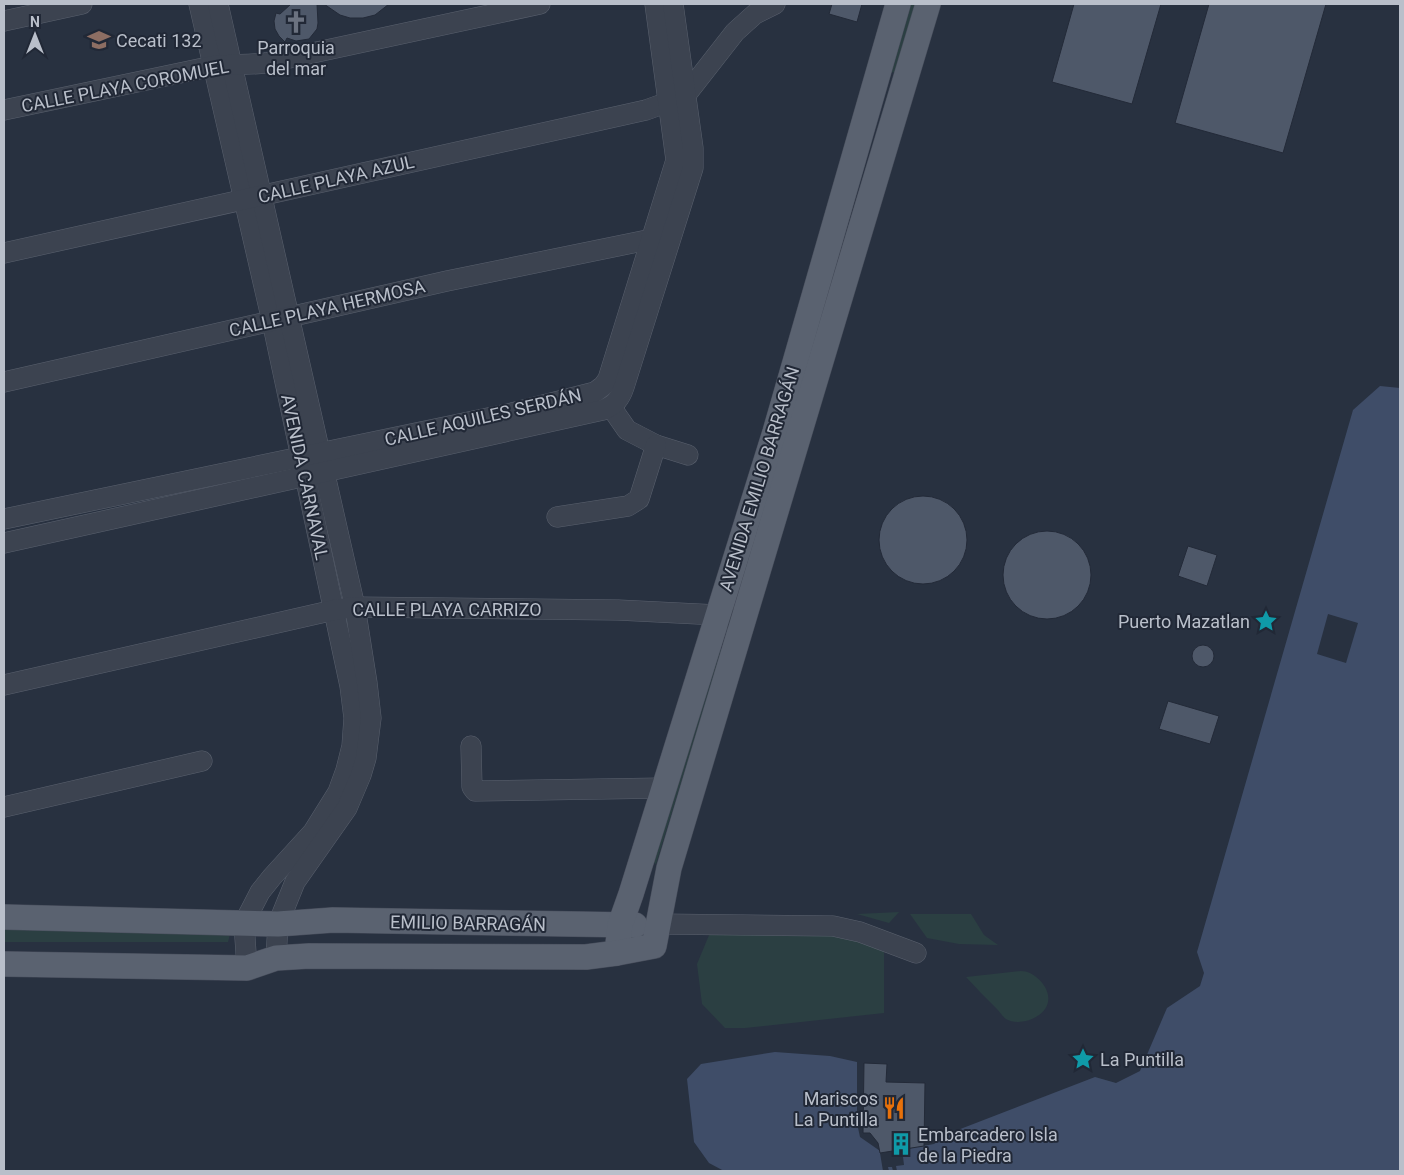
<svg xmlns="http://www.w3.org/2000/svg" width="1404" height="1175" viewBox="0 0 1404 1175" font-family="Roboto,sans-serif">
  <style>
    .green { fill: #2b3f42 }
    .water { fill: #3f4d68 }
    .pier { fill: #283140 }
    .building { fill: #4e5869; stroke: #232a38 }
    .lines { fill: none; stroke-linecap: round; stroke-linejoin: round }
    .minor-casing { stroke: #5a616e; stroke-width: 21 }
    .major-casing { stroke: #464c5a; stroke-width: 26 }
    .minor { stroke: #3c4350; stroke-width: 20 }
    .major { stroke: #5a6270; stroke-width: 25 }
    .labels { text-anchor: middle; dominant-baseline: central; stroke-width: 4; stroke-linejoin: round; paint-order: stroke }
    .poi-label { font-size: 18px; fill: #b9bfca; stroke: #212836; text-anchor: start }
    .street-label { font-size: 18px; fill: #b9bfca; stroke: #212836 }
  </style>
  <rect width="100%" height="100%" fill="#283140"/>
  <g class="green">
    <polygon points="906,4 916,4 895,73 886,70"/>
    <polygon points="713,648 722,650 656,864 648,860"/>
    <polygon points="899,912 889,923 857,914"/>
    <polygon points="910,914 971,914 984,935 998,945 959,944 927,938"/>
    <polygon points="4,924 230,934 228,942 4,942"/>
    <polygon points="712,928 839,930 884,950 884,1013 745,1028 725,1028 702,1004 697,964"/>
    <path d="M1021,971C1034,971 1051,987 1048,1002C1045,1018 1019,1027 1006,1019C1003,1017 999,1011 996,1008C986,998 976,988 966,977Z"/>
  </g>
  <polygon class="water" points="1380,386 1400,388 1400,1171 724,1171 709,1163 694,1142 687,1079 701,1064 775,1052 830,1056 857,1062 857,1123 860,1137 883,1153 934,1144 950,1133 1095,1077 1116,1083 1140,1071 1167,1008 1200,986 1204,973 1197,952 1353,410"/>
  <g class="pier">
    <polygon points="1328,614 1358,623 1346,663 1317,654"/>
    <polygon points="902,1149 904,1165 896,1166 897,1171 893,1171 892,1167 888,1167 889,1171 883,1171 880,1153"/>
  </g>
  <g class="building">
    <polygon points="291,4 317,4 318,23 317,29 309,39 296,41 287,38 285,42 279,36 275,29 274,21 276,13 280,14"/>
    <polygon points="324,4 389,4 375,15 363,18 350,18 340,15"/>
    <polygon points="832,4 862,4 857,22 829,14"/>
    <polygon points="1074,4 1161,4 1132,104 1052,82"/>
    <polygon points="1209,4 1326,4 1283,153 1175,123"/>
    <circle cx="923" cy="540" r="44"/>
    <circle cx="1047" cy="575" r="44"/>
    <polygon points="1188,546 1217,555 1207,586 1178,576"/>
    <circle cx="1203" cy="656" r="11"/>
    <polygon points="1168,701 1219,716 1210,744 1159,729"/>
    <polygon points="864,1063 887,1064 886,1082 925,1083 924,1146 880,1153 878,1143 870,1133 863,1133"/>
  </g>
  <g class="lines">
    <defs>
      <g id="minor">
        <polyline points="199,4 272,321 350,686 354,718 352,746 346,770 338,792 313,832 272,877 260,892 244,923 247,968"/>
        <polyline points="218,4 355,607 367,683 371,718 366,758 361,775 347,808 295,882 278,924 276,958"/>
        <polyline points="4,21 82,4"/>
        <polyline points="685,96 735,32 755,14 775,4"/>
        <path d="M4,110L213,66C231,64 249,65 266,63L540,4"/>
        <polyline points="4,253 646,110 668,102"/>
        <polyline points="4,382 447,281 652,239"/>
        <polyline points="611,407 627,430 656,445 688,455"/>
        <polyline points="557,517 628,506 639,499 656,445"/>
        <polyline points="4,519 512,413 595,392 603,386 608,379 676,160 655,4"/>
        <path d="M4,543L603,410C615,405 620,399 624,387L693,168V148L673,4"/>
        <polyline points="4,685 334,610 355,607 618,610 718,615 730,618"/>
        <polyline points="471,746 472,787 475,791 663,788"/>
        <polyline points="4,807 202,761"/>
        <polyline points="658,924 833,926 860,932 916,953"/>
      </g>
      <g id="major">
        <polyline points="4,917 278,924 333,920 635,925"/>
        <polyline points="617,953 620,925 631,894 775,432 898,4"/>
        <polyline points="4,964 247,968 276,958 309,956 586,957 617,953 654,946 669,868 928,4"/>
      </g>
    </defs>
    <use href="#minor" class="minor-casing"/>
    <use href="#major" class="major-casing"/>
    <use href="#minor" class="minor"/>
    <use href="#major" class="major"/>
  </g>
  <defs>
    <symbol id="church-bare" viewBox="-9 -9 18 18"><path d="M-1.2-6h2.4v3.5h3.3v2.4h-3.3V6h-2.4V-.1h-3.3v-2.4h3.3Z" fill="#6b7280" stroke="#212836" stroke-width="2.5" paint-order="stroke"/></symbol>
    <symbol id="school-bare" viewBox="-9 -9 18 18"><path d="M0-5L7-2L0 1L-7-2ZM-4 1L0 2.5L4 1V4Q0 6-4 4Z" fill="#8d6e63" stroke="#212836" stroke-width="2.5" paint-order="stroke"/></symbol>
    <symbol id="sight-bare" viewBox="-9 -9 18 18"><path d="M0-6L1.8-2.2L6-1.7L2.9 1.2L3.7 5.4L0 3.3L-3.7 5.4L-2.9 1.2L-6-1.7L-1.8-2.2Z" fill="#0f9aa8" stroke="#212836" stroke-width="2.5" paint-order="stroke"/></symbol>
    <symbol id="restaurant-bare" viewBox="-9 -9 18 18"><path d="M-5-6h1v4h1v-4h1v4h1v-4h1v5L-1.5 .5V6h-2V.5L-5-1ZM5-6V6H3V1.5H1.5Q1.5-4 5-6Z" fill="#e8710a" stroke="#212836" stroke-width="2.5" paint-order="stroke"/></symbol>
    <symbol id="building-bare" viewBox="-9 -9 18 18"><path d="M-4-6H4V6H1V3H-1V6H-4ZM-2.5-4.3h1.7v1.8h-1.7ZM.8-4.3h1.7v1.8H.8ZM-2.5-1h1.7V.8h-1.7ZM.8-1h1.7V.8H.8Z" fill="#0f9aa8" stroke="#212836" stroke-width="2.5" paint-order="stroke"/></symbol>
  </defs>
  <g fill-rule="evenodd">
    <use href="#church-bare" x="280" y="6" width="32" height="32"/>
    <use href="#school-bare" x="83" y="24" width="32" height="32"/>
    <use href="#sight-bare" x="1250" y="605" width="32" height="32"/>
    <use href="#sight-bare" x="1067" y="1043" width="32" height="32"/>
    <use href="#restaurant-bare" x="878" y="1092" width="32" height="32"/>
    <use href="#building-bare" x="885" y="1128" width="32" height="32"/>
  </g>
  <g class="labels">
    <g class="poi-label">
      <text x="116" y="40">Cecati 132</text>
      <text x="296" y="47" text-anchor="middle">Parroquia<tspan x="296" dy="21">del mar</tspan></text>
      <text x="1250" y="621" text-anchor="end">Puerto Mazatlan</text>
      <text x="1100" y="1059">La Puntilla</text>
      <text x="878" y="1098" text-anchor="end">Mariscos<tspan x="878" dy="21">La Puntilla</tspan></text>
      <text x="918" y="1134">Embarcadero Isla<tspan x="918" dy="21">de la Piedra</tspan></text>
    </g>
    <g class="street-label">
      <text transform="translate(125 86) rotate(-11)">CALLE PLAYA COROMUEL</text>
      <text transform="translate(336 179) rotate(-13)">CALLE PLAYA AZUL</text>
      <text transform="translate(327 308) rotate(-13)">CALLE PLAYA HERMOSA</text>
      <text transform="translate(483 417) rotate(-13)">CALLE AQUILES SERDÁN</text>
      <text transform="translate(305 477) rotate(78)">AVENIDA CARNAVAL</text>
      <text transform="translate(759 479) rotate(-73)">AVENIDA EMILIO BARRAGÁN</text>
      <text x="447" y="609">CALLE PLAYA CARRIZO</text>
      <text transform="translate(468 923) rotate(1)">EMILIO BARRAGÁN</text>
    </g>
  </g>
  <rect width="1404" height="1175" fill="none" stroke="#b9bfca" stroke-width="10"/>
  <g transform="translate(35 35)" stroke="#212836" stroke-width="4" paint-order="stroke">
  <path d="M0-4L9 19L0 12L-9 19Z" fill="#b9bfca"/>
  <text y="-8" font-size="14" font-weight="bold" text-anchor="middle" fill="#b9bfca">N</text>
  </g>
</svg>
